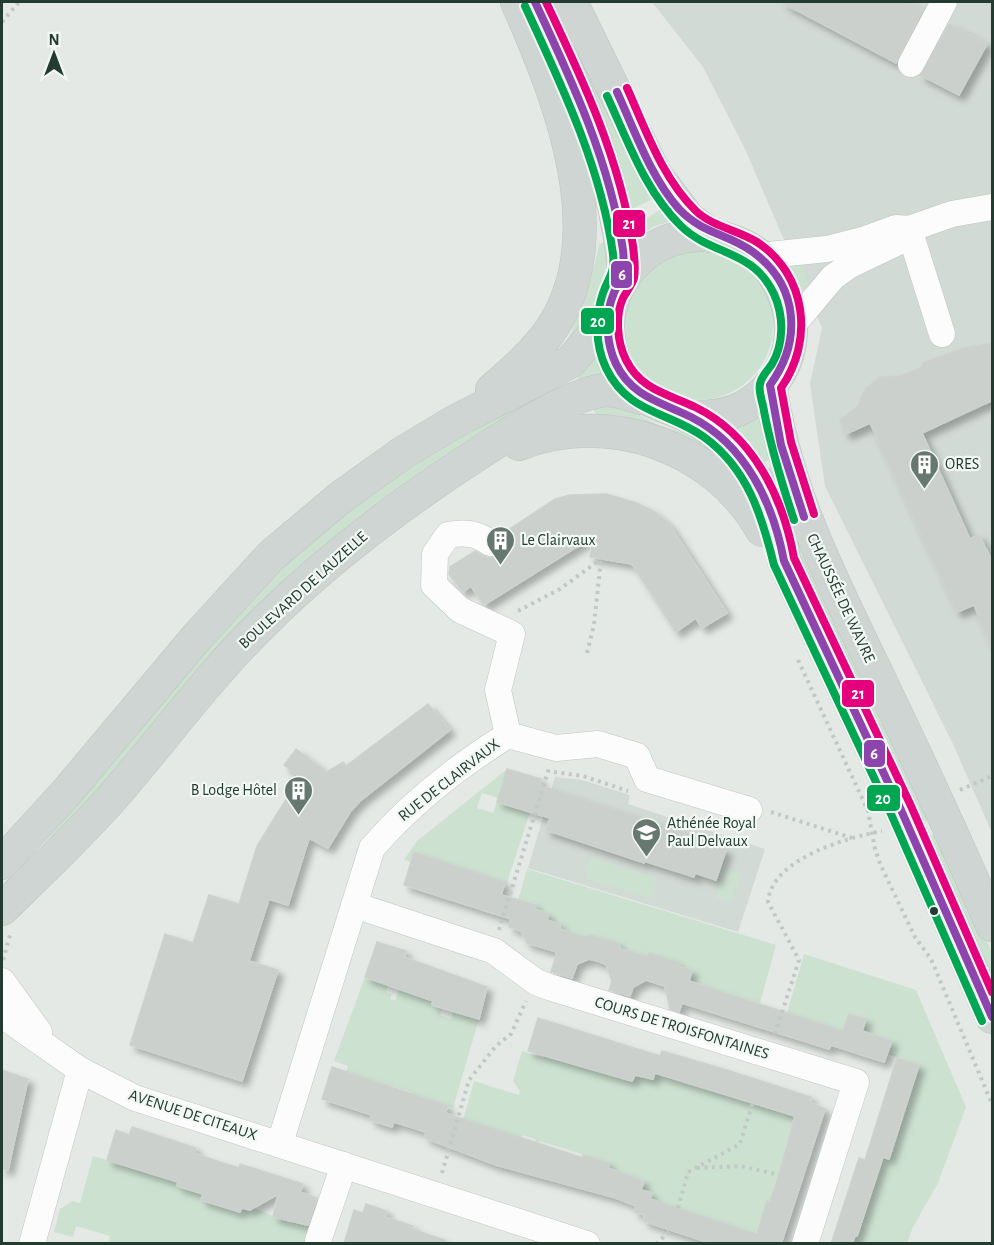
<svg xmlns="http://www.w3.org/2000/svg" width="994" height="1245" viewBox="0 0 994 1245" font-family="'Alegreya Sans',sans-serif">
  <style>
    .built { fill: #d2dad5 }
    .green { fill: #cde1d1 }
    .building { fill: #cbd0cd; stroke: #cdd2cf; stroke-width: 1.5; filter: url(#shadow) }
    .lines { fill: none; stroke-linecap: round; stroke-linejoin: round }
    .minor-casing { stroke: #c1c6c3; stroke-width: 27 }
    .major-casing { stroke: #bdc5c1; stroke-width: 34 }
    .path { stroke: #c1c9c4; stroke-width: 4; stroke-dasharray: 3 4.5; stroke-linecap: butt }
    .minor { stroke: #fbfcfb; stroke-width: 26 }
    .major { stroke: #ced5d2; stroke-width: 33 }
    .bus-1-casing { stroke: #f2f8f4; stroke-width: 12 }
    .bus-2-casing { stroke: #f2f8f4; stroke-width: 12 }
    .bus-3-casing { stroke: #f2f8f4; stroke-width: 12 }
    .bus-1 { stroke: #8e44ad; stroke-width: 8 }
    .bus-2 { stroke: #00a651; stroke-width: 8 }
    .bus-3 { stroke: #e5007d; stroke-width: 8 }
    .bus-dot { fill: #233b31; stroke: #f2f8f4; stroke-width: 2 }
    .labels { text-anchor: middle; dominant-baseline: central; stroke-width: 4.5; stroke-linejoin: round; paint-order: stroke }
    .poi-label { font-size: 16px; fill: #233b31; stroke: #f2f8f4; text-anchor: start }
    .street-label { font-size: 16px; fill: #233b31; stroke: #f2f8f4 }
    .line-badge { stroke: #f2f8f4; stroke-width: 2 }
    .badge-label { font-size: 16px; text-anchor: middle; font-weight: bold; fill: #fff }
  </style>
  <defs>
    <filter id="shadow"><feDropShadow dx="5.5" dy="5.5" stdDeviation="3" flood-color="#0004"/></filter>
  </defs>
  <rect width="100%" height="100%" fill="#e4e9e6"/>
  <g class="built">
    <polygon points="652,2 992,2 992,833 953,744 825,486 810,384 822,328 745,149 703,67"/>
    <polygon points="555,777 582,780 630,795 628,804 765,849 738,932 528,868"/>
  </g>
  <g class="green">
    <polygon points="549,2 554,2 659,196 628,211 581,72"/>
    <polygon points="666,206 677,219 653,227 634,240 631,228"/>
    <path d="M608,241V259L591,320L563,348C581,315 592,282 599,244Z"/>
    <circle cx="698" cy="325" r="75"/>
    <polygon points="800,259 809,285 798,296 785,261"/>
    <polygon points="594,348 605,376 583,387 573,369"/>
    <polygon points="554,379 562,398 503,428 131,756 2,889 43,845 266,576 390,476"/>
    <polygon points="599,399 638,414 658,425 705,439 737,469 598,422 591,402"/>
    <polygon points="759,416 770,460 755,465 727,425"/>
    <polygon points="772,467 874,695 863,701 758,473"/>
    <polygon points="877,704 931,818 920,824 867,709"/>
    <polygon points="507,769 498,798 482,793 477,808 493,813 497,802 530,812 506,886 505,882 469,875 471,870 449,863 447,867 436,859 414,852 410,862 404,860 417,841"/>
    <polygon points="938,833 992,952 992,982 926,838"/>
    <polygon points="591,857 657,878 650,899 585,878"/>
    <polygon points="527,869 776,945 760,1003 689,981 692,971 680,967 677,962 650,953 646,956 621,949 618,943 591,935 585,937 562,930 560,924 547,920 549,914 534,909 536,904 518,900"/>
    <polygon points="724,870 740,875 732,902 716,898"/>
    <polygon points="804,954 916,990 966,1107 938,1183 913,1227 907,1243 852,1243 855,1236 858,1236 883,1157 889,1159 919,1065 887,1054 892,1041 863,1031 866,1019 849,1014 843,1031 787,1013"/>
    <polygon points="365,977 388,985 386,992 392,994 390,999 395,1000 399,990 433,1001 432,1005 442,1009 440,1015 451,1019 453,1011 479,1019 453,1108 410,1097 411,1092 376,1081 374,1084 345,1075 348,1066 334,1061"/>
    <polygon points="522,1051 543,1058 545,1053 588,1069 591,1063 604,1072 632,1081 635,1075 642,1077 655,1072 797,1117 785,1147 787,1149 760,1234 650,1199 652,1193 641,1190 644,1181 581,1159 582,1154 540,1141 537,1147 534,1146 536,1139 522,1135 520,1142 463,1120 474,1081 519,1095 520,1091 513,1081"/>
    <polygon points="93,1156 172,1180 174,1178 231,1201 229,1209 239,1213 242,1208 250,1210 254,1208 290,1223 292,1217 311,1226 305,1244 108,1244 110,1236 76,1226 73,1237 54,1232 60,1209 72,1201 80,1203"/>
  </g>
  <g class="building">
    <polygon points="781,2 907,2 923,10 896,63"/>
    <polygon points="949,24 987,44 959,95 920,75"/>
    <polygon points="993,343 993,400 922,433 970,539 979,535 993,562 992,649 974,605 957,612 870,423 846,434 840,420 858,406 865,389 880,377 901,376 922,367 922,363 964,348"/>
    <polygon points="606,494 637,503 655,512 669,524 727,613 702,628 696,618 676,632 632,564 590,557 594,536 484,605 471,586 463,592 449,574 450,567 475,551 488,558 497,556 505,545 502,534 555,499 570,495"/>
    <polygon points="428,704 450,730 360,801 350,812 328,848 309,838 288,905 269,899 249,961 278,970 242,1081 130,1045 165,934 193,943 209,895 239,904 257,846 300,777 284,765 296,749 327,772 343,762 346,766"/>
    <polygon points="507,769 541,779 539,785 706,839 705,843 726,850 716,880 695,873 694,877 644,861 644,863 546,830 550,818 497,802"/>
    <polygon points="414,852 505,882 501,895 536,905 534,909 549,914 547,920 560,924 559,929 585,937 591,935 618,943 621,949 646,956 650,953 677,962 680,967 692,970 689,981 843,1031 849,1014 866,1019 862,1031 892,1041 884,1062 831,1045 829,1049 682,1003 679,1012 670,1009 665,986 646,980 633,987 630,996 609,990 612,981 606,964 597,961 589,959 577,964 572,978 551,972 557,952 527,943 521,931 509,927 511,919 404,885"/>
    <polygon points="377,942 406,951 404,957 487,987 479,1019 432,1005 433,1001 365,977"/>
    <polygon points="538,1018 660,1056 662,1051 727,1070 811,1097 810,1102 825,1109 781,1244 713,1244 643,1221 645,1215 634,1212 636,1206 616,1198 496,1165 425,1138 426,1132 394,1122 392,1127 370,1120 372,1115 322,1099 332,1067 448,1106 445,1113 583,1158 584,1155 609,1163 608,1168 644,1181 641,1190 652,1193 650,1199 757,1234 767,1201 770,1202 779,1175 795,1116 655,1073 653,1079 635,1075 632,1081 528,1051"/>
    <polygon points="897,1058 919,1065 889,1159 883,1157 857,1236 855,1236 852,1244 831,1244 859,1158 865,1160"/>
    <polygon points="2,1070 28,1079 8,1170 2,1169"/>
    <polygon points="132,1127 196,1148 194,1153 214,1160 239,1168 240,1164 303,1184 300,1192 317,1198 308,1225 273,1217 278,1194 250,1210 242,1208 240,1212 201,1200 203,1194 177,1186 178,1182 107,1160 116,1130 129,1135"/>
    <polygon points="366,1204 387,1211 385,1217 413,1226 412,1229 445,1240 445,1244 344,1244 354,1210 363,1213"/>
  </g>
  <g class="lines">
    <defs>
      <g id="minor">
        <polyline points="911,64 944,2"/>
        <polyline points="909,229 942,334"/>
        <polyline points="759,256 827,249 866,239 896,228 909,229 952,214 992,207"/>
        <polyline points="792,326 833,277 850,265 898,242"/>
        <path d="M490,543C477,533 464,532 448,535L435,554L434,585L460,610L512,634L498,690L508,735"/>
        <polyline points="354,905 494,951 536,982 549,987 856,1082 805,1244"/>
        <polyline points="2,981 39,1032"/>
        <polyline points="2,1015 80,1070 135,1098 587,1244"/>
        <path d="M280,1143L372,848C411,803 458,766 508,735L556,748L598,744L637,756L647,779L749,810"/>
        <polyline points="318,1241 344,1165"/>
        <polyline points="32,1244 80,1070"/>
      </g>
      <g id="major">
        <polyline points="571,2 655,174 689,219 711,235"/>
        <path d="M561,58C592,125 620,201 624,274"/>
        <path d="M770,385C787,495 830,576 877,674C917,757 956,841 992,925"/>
        <path d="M492,390C521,365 550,340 565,304C605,211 555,88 517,2"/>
        <path d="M693,418C712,417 732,415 749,404C803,369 802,304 762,259C753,248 737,242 723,238C652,219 586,293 615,362C632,403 658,401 692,418C744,444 777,505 784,561L901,810L992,1017"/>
        <path d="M519,444C608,409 715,446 762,530"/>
        <polyline points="2,863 66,793 197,637 271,556 341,497 401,454 454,422 570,362 608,318"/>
        <path d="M2,909C38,874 76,838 110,800C161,742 206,679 261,625C327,559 403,502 481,452C510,433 573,392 606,390C618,390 630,395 642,398"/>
      </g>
    </defs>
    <use href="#minor" class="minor-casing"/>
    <use href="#major" class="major-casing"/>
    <g class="path">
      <polyline points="2,22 19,2"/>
      <polyline points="518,611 560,589 601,559"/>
      <polyline points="587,653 594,625 601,559"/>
      <polyline points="798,660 868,811 875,849 881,866 915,937 931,959 992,1104"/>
      <polyline points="554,772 583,776 628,791"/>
      <polyline points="960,790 992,776"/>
      <polyline points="771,812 852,838"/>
      <polyline points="499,930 549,768"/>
      <polyline points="3,960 10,935"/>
      <path d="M775,1034L799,960L768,902C771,859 846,838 882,831"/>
      <polyline points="697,1168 741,1166 779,1175"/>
      <polyline points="442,1173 469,1080 496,1046 511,1034 526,1001"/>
      <polyline points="678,1208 688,1172 740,1144 753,1102"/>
      <polyline points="656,1244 671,1230"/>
    </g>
    <use href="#minor" class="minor"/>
    <use href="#major" class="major"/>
    <defs>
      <g id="bus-1">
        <path d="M535,2C572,81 610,162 623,250C626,278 618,278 611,301C605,321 607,345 616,364C632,397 661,402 691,417C746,445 773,503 784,561L901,810L992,1017"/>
        <path d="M617,92C635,131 650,176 679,209C704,235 727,233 753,252C799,286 802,341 770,385L781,445L804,517"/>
      </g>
      <g id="bus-2">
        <path d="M525,6C562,86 601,167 613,254C615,274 609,276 603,293C595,317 595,345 606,368C628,414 668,411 704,437C748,469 762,516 774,565L891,814L982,1021"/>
        <path d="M607,96C628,141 645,191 681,226C712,256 753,249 774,294C784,316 784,344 772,364C768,370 761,377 760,384C758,392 763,403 764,411C771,448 782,484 794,520"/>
      </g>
      <g id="bus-3">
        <path d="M546,2C583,80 620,159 633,246C634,256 636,267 634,278C632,285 627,291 623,298C615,316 617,342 626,360C641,390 668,394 695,407C753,435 783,497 794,558L911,806L992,992"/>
        <path d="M627,88C646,130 662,178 696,211C713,227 738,230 757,242C807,275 814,341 781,388L791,442L814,514"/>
      </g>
    </defs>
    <use href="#bus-1" class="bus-1-casing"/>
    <use href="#bus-2" class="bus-2-casing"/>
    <use href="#bus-3" class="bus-3-casing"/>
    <use href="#bus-1" class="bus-1"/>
    <use href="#bus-2" class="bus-2"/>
    <use href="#bus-3" class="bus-3"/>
  </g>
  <defs>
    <symbol id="building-pin" viewBox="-11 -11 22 30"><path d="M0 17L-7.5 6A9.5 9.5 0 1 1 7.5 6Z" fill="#677870" stroke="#f2f8f4"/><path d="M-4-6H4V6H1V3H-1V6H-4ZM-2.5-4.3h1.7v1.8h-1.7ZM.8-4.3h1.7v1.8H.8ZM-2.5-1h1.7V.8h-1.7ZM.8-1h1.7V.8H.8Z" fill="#fff"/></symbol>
    <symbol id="school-pin" viewBox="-11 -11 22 30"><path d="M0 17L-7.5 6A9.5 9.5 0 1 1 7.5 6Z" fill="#677870" stroke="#f2f8f4"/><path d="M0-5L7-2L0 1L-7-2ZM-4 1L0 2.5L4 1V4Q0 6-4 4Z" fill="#fff"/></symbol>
  </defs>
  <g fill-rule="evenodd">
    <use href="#building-pin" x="908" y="448" width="33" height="45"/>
    <use href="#building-pin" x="484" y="524" width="33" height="45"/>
    <use href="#building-pin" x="282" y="774" width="33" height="45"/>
    <use href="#school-pin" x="630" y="816" width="33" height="45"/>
  </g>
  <circle class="bus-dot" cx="934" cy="911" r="5"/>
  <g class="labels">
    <g class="poi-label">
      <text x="945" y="464">ORES</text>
      <text x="521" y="540">Le Clairvaux</text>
      <text x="277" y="790" text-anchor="end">B Lodge Hôtel</text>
      <text x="667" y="823">Athénée Royal<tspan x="667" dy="18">Paul Delvaux</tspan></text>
    </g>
    <g class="street-label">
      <text transform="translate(303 590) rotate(-42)">BOULEVARD DE LAUZELLE</text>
      <text transform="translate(841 598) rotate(65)">CHAUSSÉE DE WAVRE</text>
      <text transform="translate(449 780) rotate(-38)">RUE DE CLAIRVAUX</text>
      <text transform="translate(682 1028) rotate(17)">COURS DE TROISFONTAINES</text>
      <text transform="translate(193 1115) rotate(18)">AVENUE DE CITEAUX</text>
    </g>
  </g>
  <g class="line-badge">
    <rect x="612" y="209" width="34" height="29" rx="6" fill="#e5007d"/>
    <rect x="610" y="260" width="23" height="29" rx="6" fill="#8e44ad"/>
    <rect x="580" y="307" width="35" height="28" rx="6" fill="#00a651"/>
    <rect x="841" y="679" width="34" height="29" rx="6" fill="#e5007d"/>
    <rect x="863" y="739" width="23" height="29" rx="6" fill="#8e44ad"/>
    <rect x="866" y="784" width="35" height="28" rx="6" fill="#00a651"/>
  </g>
  <g class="badge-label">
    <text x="629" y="229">21</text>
    <text x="622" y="280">6</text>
    <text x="598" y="327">20</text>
    <text x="858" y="699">21</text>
    <text x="874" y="759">6</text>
    <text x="883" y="804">20</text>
  </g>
  <rect width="994" height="1245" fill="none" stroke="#233b31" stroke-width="6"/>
  <g transform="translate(54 54)" stroke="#f2f8f4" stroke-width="4.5" paint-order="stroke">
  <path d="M0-4.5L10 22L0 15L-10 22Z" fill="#233b31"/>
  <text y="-9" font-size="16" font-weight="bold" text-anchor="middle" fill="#233b31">N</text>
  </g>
</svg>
